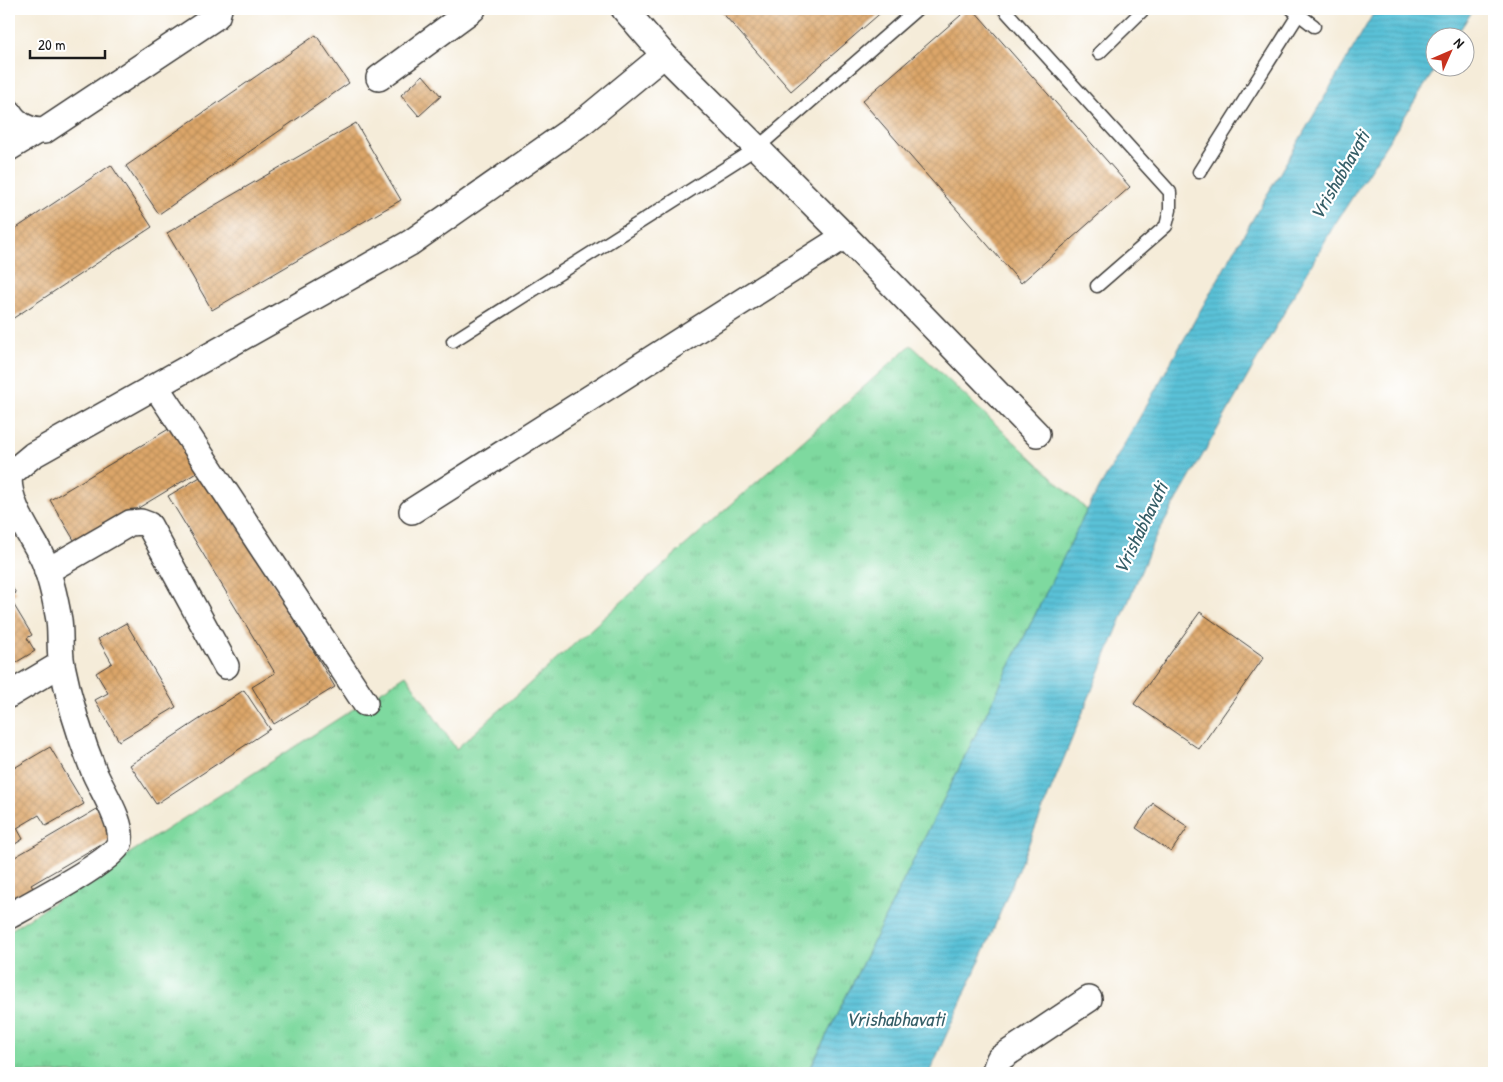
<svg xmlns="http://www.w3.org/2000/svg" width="1503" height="1082" viewBox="0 0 1503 1082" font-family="'Patrick Hand',sans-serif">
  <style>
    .grass { fill: url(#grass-tufts); stroke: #4d7a5e }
    .water { fill: url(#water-rules); stroke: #3b6e7a }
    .building { fill: url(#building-cross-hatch) }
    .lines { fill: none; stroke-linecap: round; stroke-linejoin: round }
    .lane-casing { stroke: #3d3b38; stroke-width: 15 }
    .street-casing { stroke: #3d3b38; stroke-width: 28 }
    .lane { stroke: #fff; stroke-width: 12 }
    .street { stroke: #fff; stroke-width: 25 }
    .labels { text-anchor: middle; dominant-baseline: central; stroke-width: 4.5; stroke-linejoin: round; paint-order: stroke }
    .water-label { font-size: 20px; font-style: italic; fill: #355e67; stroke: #fff }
  </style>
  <defs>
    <pattern id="grass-tufts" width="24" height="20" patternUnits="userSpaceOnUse" patternTransform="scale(1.25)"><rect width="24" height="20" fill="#7ed99f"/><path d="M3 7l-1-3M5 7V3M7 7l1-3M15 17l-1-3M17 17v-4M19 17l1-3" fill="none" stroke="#6cba88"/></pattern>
    <pattern id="water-rules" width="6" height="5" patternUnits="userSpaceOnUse" patternTransform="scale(1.25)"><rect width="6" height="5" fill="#5ac1d7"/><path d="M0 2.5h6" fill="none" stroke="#4ea5b8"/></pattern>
    <pattern id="building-cross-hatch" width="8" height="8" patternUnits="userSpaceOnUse" patternTransform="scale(1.25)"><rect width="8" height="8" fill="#dca669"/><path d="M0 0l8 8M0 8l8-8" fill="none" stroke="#bc8e5a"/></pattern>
  </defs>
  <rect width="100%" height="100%" fill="#fff"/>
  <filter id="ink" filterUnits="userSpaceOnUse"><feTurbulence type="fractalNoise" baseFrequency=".02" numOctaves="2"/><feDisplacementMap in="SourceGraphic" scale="10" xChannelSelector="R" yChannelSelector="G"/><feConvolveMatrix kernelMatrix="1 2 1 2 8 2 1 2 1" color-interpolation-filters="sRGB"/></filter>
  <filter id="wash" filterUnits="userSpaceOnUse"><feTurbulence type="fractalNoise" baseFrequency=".0096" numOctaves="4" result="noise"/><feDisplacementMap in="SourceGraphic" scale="20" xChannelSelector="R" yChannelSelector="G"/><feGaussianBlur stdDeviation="1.12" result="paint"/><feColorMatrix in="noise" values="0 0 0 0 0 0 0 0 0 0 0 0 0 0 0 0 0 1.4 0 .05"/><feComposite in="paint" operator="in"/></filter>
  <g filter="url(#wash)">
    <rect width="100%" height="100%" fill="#f5ecd9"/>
    <polygon class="grass" points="911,345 1087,510 808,1073 13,1073 9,1067 9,931 406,675 456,749"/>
    <polygon class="water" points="1376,9 1474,9 1455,37 1436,38 1436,68 1333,227 1153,542 989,940 929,1073 808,1073 1087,510 1234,251"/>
    <g id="blocks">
      <g class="building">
        <polygon points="719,9 885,9 791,91"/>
        <polygon points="968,9 973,9 1130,187 1021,283 862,101"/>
        <polygon points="316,35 349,83 159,214 126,166"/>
        <polygon points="423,75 441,96 419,116 401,95"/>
        <polygon points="356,123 401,200 212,310 167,233"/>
        <polygon points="111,165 152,227 9,321 9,233"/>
        <polygon points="172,427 198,472 77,545 50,500"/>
        <polygon points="207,473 335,687 274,724 252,687 275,673 168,496"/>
        <polygon points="11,586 16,593 9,597 32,635 27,638 35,651 15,663 9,652 9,587"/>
        <polygon points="1200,612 1264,657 1199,749 1134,704"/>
        <polygon points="126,623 176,707 119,741 95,700 108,693 96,673 112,663 98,639"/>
        <polygon points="244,690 270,729 156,804 130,765"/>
        <polygon points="50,747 84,804 46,826 39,815 17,828 23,839 9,848 9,771"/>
        <polygon points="1153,803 1188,827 1171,852 1136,828"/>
        <polygon points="97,809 113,837 31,885 35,891 9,906 9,856 13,854 15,857"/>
      </g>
    </g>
  </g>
  <g filter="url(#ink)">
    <use href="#blocks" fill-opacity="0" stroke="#3d3b38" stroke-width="1"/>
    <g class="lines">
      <defs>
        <g id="lane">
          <polyline points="1004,9 1170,192 1170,210 1166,226 1097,286"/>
          <polyline points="1292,9 1314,26"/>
          <polyline points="1099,53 1144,9"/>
          <polyline points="1199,172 1302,9"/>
          <polyline points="453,341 757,148 917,9"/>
        </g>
        <g id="street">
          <polyline points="664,55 845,236 1037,434"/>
          <polyline points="379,78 473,9"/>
          <path d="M9,112C16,124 30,132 44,131L217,16L219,9"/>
          <polyline points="9,148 37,131"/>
          <polyline points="156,387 365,703"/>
          <polyline points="9,475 33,455 410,243 584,121 664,55 624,9"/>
          <path d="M9,479C10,508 28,530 41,555C46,564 49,576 52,587C55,598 57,609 59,620C61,635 59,651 62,665C69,700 82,742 95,774C102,790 126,827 119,844C112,861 29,905 9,916"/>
          <polyline points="412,511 845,236"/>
          <polyline points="47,571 130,523 141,522 149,525 226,666"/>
          <polyline points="9,695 61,664"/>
          <polyline points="994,1073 999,1059 1089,999"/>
        </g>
      </defs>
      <use href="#lane" class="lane-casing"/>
      <use href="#street" class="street-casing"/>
      <use href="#lane" class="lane"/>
      <use href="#street" class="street"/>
    </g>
  </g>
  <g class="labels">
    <g class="water-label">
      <text transform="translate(1339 175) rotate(-60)">Vrishabhavati</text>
      <text transform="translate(1140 528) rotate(-64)">Vrishabhavati</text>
      <text x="895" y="1018">Vrishabhavati</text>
    </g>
  </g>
  <rect width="1503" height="1082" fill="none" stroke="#fff" stroke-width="30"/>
  <g transform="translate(1450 52) rotate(45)"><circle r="24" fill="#ffffff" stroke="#a4a4a4"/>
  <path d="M0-4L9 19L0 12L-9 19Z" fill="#c8321e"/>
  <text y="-8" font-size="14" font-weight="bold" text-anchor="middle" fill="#1c1c1c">N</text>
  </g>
  <path d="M30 50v8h75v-8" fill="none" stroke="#1c1c1c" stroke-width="2.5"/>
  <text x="38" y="50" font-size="15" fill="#1c1c1c" stroke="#ffffff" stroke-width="4" paint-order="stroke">20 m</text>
</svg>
